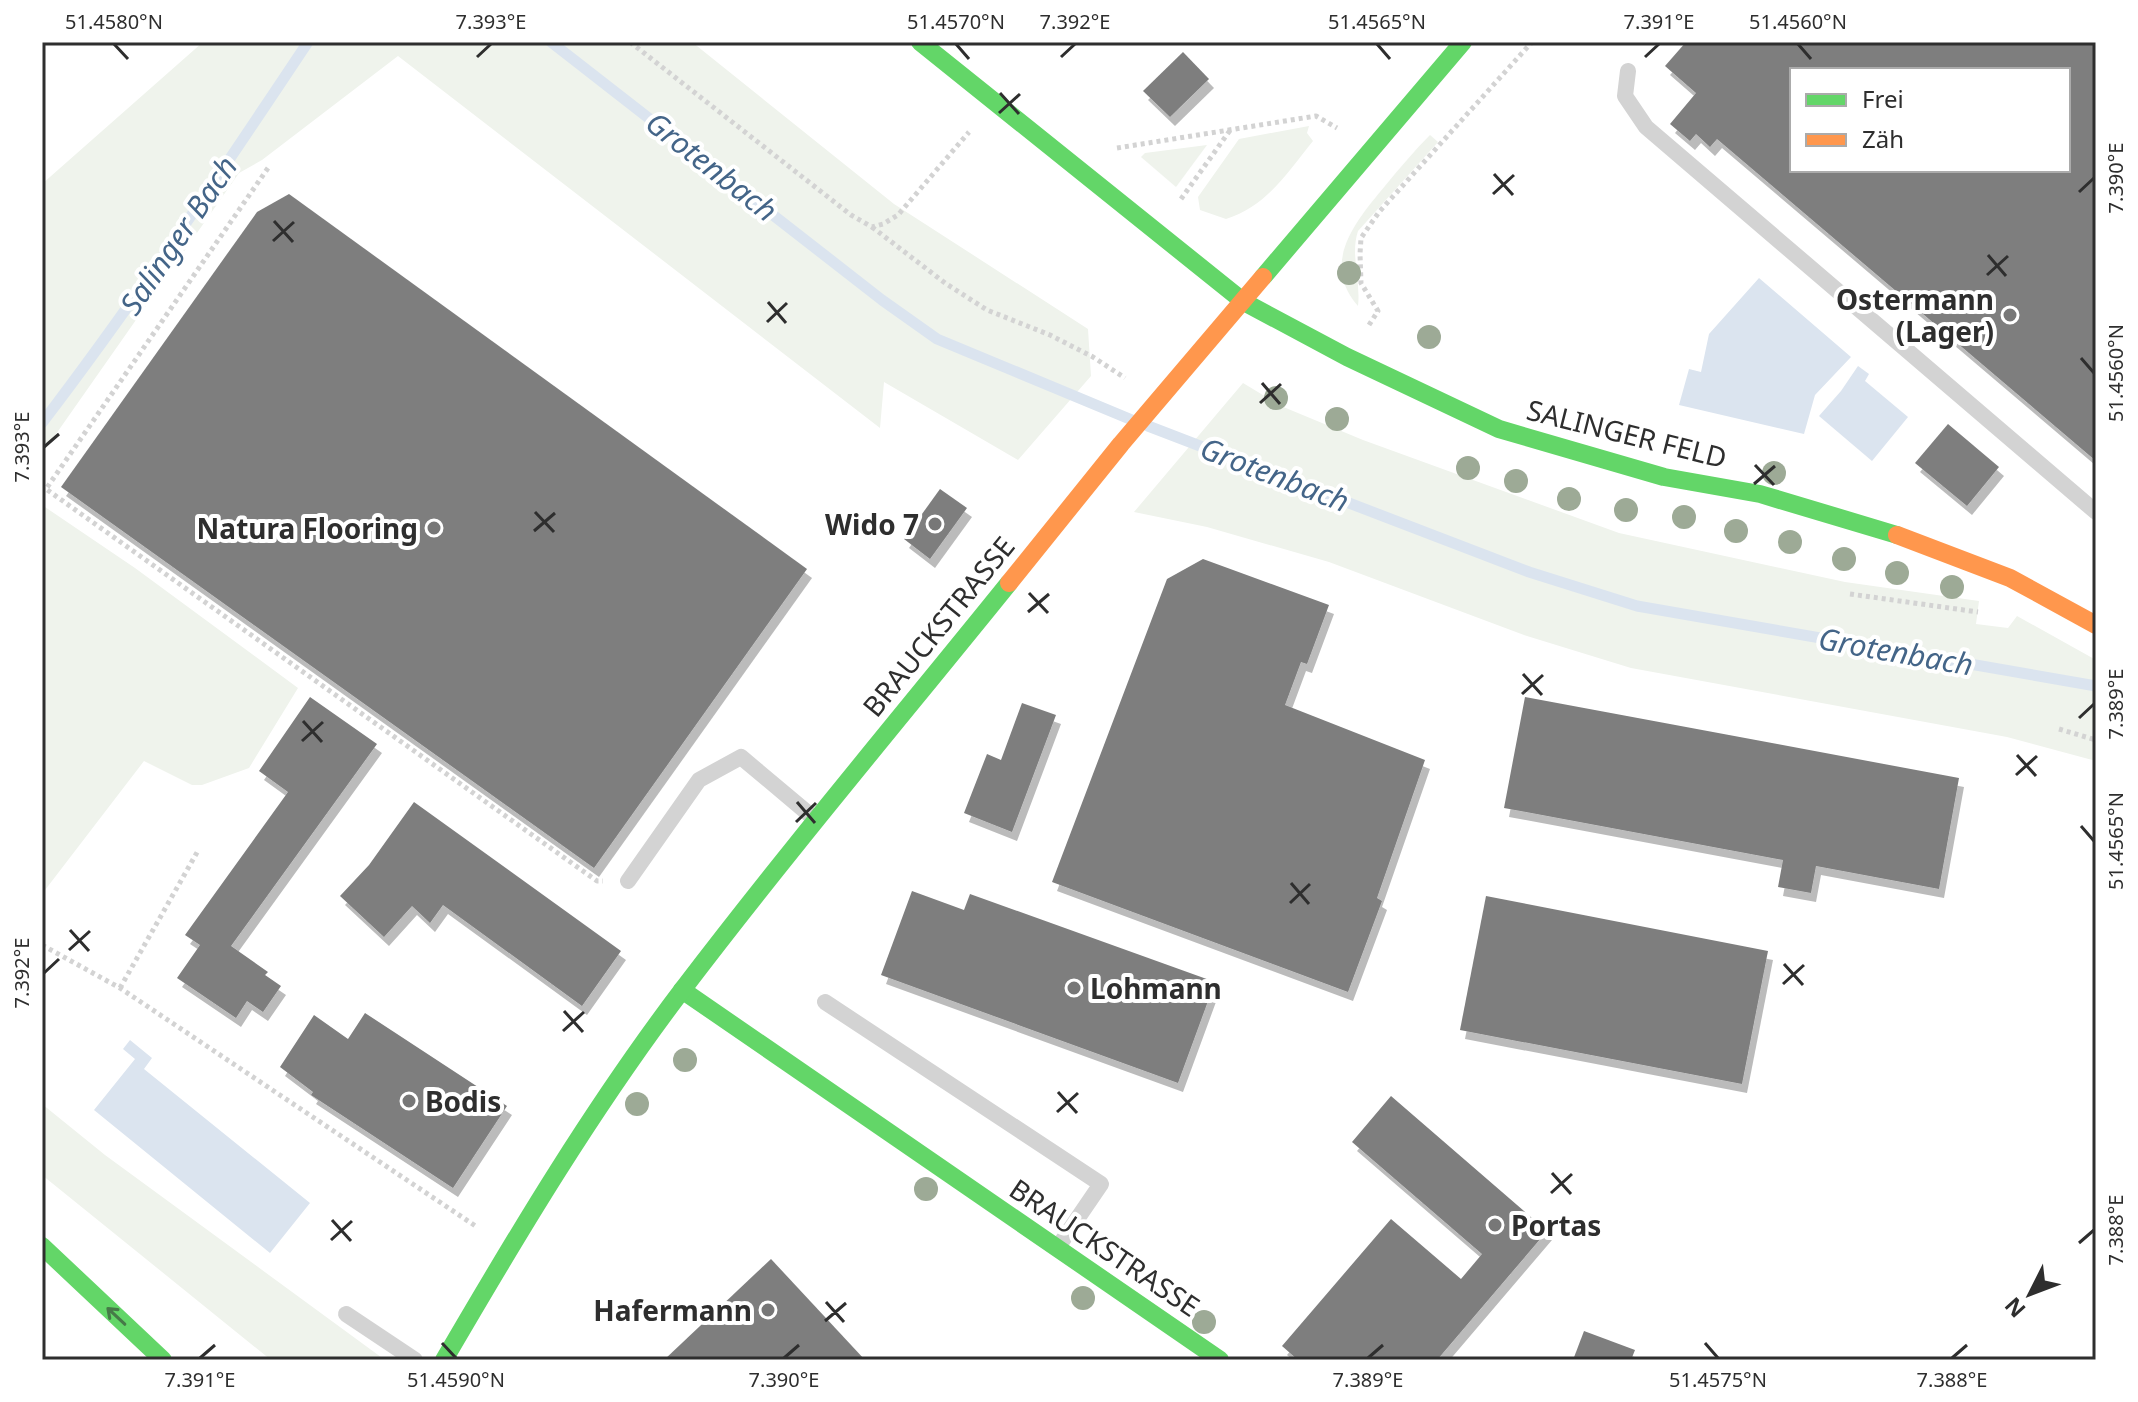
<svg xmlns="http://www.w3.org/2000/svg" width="2138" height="1402" viewBox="0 0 2138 1402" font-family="'Noto Sans',sans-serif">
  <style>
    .green { fill: #eff3ec }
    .water { fill: #dbe4ef }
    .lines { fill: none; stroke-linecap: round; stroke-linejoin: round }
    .stream { stroke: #dbe4ef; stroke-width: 11 }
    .building { fill: #7e7e7e; fill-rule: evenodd; filter: url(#shadow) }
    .path { stroke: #d3d3d3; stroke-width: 5; stroke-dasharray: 4 4; stroke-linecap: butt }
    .lane { stroke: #d3d3d3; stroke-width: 16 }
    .fast { stroke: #63d668; stroke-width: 18 }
    .slow { stroke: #ff974d; stroke-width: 18 }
    .tree { fill: #9daa96 }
    .oneway { stroke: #467a48 }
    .ticks { fill: none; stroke: #2e2e2e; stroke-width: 3 }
    .poi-dot { fill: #777; stroke: #fff; stroke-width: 3 }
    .labels { text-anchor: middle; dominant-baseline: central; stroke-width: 8; stroke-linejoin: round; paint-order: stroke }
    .poi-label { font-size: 28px; font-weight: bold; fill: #2e2e2e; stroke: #fff; text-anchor: end }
    .street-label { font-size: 28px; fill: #2e2e2e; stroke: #fff }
    .water-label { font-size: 30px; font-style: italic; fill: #446588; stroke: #fff }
    .neatline { fill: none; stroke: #2e2e2e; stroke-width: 3 }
    .ticks-label { font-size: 20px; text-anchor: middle; fill: #2e2e2e }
  </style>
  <defs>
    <filter id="shadow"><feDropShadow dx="5" dy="9" stdDeviation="0" flood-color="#0004"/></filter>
  </defs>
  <rect width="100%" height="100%" fill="#fff"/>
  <g class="green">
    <polygon points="203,42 692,42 894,204 1088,329 1091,376 1018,460 884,382 880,428 398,56 262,160 239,173 42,454 42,184"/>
    <path d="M1309,126L1307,133L1313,141C1287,173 1267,206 1226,219L1200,210L1198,197L1239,139Z"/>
    <path d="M1430,135L1438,142L1358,231C1350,255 1361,281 1358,306C1320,263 1356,221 1385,186C1399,169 1414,151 1430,135Z"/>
    <polygon points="1207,145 1176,187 1141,157 1145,153"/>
    <polygon points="1243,383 1281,406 1363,440 1619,533 1845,582 1979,601 1976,624 2008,628 2017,616 2096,660 2096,761 2007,737 1631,668 1527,636 1329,562 1207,527 1134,512"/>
    <polygon points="42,505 135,568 298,688 249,768 202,785 192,785 144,761 42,894"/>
    <polygon points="42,1104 105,1155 385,1360 271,1360 42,1175"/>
  </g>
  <g class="water">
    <polygon points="1759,278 1851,357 1815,395 1804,434 1679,405 1689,369 1701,372 1709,334"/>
    <polygon points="1858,366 1869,374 1865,381 1908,417 1872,461 1819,416 1841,391"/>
    <polygon points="130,1040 152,1058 144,1069 310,1203 270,1253 94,1110 135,1059 123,1049"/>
  </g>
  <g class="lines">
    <g class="stream">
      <polyline points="551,42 882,300 937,339 1132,420"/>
      <path d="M42,423C136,300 222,171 308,42"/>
      <polyline points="1148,426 1529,572 1637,606 2096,686"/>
    </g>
  </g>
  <g class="building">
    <path d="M1686,42H2096V461L1717,139L1710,147L1696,134L1690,141L1670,124L1696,93L1665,66ZM1792,70H2068V170H1792Z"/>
    <polygon points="1183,52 1209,79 1170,117 1143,91"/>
    <polygon points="289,194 807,569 594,868 61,487 257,212"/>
    <polygon points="1948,424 1999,467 1967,506 1915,463"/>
    <polygon points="940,489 967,508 930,559 904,539"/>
    <polygon points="1203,559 1329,605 1307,664 1301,662 1285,705 1425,760 1377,898 1382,901 1348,992 1052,882 1167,579"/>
    <polygon points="310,697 377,744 231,946 268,972 265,975 281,986 263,1012 247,1001 236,1018 177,978 200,945 185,935 288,792 259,771"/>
    <polygon points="1525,697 1959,778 1939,889 1816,866 1811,893 1778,887 1783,860 1504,808"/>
    <polygon points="1022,703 1056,715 1012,832 964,813 987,754 1001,760"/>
    <polygon points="414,802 621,951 582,1006 443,905 430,923 412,906 384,937 340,896 369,865"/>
    <polygon points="912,891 964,910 970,894 1215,982 1178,1083 881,975"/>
    <polygon points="1486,896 1768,951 1742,1084 1460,1030"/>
    <polygon points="365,1013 507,1106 453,1188 311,1095 313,1092 280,1067 314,1015 348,1039"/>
    <polygon points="1391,1096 1547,1231 1437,1360 1298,1360 1282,1346 1391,1219 1461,1279 1482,1254 1352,1142"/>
    <polygon points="771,1259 865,1360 664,1360"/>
    <polygon points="1584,1331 1635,1350 1631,1360 1573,1360"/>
  </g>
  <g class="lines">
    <g class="path">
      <polyline points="630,42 851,215 872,227 883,224 898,215 969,132"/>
      <polyline points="1117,148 1316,116 1337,128"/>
      <polyline points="268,168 46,489 597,881 603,881"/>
      <polyline points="1181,199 1231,129"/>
      <polyline points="872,227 945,283 987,310 1050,335 1093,357 1125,378"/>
      <polyline points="1369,325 1378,311 1361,283 1360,254 1361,238 1379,212 1532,42"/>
      <polyline points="1850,594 1978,612"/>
      <polyline points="2059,729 2096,740"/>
      <polyline points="42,945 120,988 477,1227"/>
      <polyline points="120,988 199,849"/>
    </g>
    <g class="lane">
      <polyline points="1628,71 1625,96 1646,127 2096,512"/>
      <polyline points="628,881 699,780 741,757 816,820"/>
      <polyline points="825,1002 1101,1184 1058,1247"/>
      <polyline points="346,1314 415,1360"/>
    </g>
    <g class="fast">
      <polyline points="920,42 1244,302 1347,357 1499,429 1664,477 1760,494 1897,535"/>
      <polyline points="1263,277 1463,42"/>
      <polyline points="682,990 1220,1360"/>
      <polyline points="42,1246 163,1360"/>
      <path d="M444,1360C518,1233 594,1106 683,989C788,851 900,718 1009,583"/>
    </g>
    <g class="slow">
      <polyline points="1897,535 2010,578 2096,625"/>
      <polyline points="1009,583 1121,444 1263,277"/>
    </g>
  </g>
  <g class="tree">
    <circle cx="1349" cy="273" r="12"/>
    <circle cx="1429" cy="337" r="12"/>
    <circle cx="1276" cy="398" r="12"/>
    <circle cx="1337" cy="419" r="12"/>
    <circle cx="1468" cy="468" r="12"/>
    <circle cx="1774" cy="473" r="12"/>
    <circle cx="1516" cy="481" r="12"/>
    <circle cx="1569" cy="499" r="12"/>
    <circle cx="1626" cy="510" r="12"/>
    <circle cx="1684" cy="517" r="12"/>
    <circle cx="1736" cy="531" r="12"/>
    <circle cx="1790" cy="542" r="12"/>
    <circle cx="1844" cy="559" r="12"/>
    <circle cx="1897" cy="573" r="12"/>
    <circle cx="1952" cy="587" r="12"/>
    <circle cx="685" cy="1060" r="12"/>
    <circle cx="637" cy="1104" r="12"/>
    <circle cx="926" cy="1189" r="12"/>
    <circle cx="1083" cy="1298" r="12"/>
    <circle cx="1204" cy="1322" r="12"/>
  </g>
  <defs><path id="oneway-shaft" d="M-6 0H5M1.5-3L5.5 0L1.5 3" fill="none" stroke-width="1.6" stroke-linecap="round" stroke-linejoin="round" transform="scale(2)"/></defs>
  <use class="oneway" href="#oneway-shaft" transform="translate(116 1316) rotate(-137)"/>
  <path class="ticks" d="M114,44L128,59M956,44L969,59M1377,44L1390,59M1798,44L1811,59M477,57L491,44M1061,57L1075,44M1645,57L1659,44M1000,93L1019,114M999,113L1020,94M1494,174L1513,195M2079,192L2094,178M1493,194L1514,175M274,221L293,242M273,241L294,222M1988,255L2006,276M1987,275L2008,256M768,302L786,323M767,322L787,303M2081,358L2094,373M1262,383L1280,404M1260,403L1281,384M44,447L59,434M1755,465L1774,485M1754,484L1775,466M535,512L554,532M534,531L555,513M1029,593L1048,613M1028,612L1049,594M1523,674L1542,695M1522,694L1543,675M2079,718L2094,704M303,721L322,742M302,741L323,722M2017,755L2036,776M2016,775L2037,756M797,802L815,823M796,822L816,803M2081,826L2094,841M1291,883L1309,904M1290,903L1310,884M70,930L89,951M69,950L90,931M1784,964L1803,985M44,973L59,959M1783,984L1804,965M564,1011L583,1032M563,1031L584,1012M1058,1092L1077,1113M1057,1112L1078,1093M1552,1173L1571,1194M1551,1193L1572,1174M332,1220L351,1241M331,1240L352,1221M2079,1243L2094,1230M826,1302L844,1322M825,1321L846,1303M442,1343L456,1358M1705,1343L1718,1358M200,1358L215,1345M784,1358L799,1345M1368,1358L1383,1345M1952,1358L1967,1345"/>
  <g class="poi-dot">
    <circle cx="2010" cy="315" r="8"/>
    <circle cx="935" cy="524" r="8"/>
    <circle cx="434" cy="528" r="8"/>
    <circle cx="1074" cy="988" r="8"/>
    <circle cx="409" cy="1101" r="8"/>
    <circle cx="1495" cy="1225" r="8"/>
    <circle cx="768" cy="1310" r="8"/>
  </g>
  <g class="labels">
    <g class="poi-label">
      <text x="1994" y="299">Ostermann<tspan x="1994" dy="32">(Lager)</tspan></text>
      <text x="919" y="524">Wido 7</text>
      <text x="418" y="528">Natura Flooring</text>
      <text x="1090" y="988" text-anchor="start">Lohmann</text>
      <text x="425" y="1101" text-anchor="start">Bodis</text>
      <text x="1511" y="1225" text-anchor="start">Portas</text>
      <text x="752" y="1310">Hafermann</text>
    </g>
    <g class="street-label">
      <text transform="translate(1627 433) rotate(14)">SALINGER FELD</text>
      <text transform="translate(938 626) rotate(-51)">BRAUCKSTRASSE</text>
      <text transform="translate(1105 1247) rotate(34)">BRAUCKSTRASSE</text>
    </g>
    <g class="water-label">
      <text transform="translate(712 166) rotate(38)">Grotenbach</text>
      <text transform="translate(178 235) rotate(-56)">Salinger Bach</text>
      <text transform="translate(1275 474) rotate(21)">Grotenbach</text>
      <text transform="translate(1896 651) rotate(10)">Grotenbach</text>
    </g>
  </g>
  <rect width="2138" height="1402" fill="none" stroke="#ffffff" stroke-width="88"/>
  <rect x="1790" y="68" width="280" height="104" fill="#ffffff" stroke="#ababab" stroke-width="2"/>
  <rect x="1806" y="94" width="40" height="12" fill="#63d668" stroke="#ababab" stroke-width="2"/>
  <text x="1862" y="108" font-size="24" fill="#2e2e2e">Frei</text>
  <rect x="1806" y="134" width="40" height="12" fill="#ff974d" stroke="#ababab" stroke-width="2"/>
  <text x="1862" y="148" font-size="24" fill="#2e2e2e">Zäh</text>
  <g transform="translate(2030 1294) rotate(228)" stroke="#ffffff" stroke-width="6" paint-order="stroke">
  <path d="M0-6L14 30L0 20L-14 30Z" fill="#2e2e2e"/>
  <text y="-12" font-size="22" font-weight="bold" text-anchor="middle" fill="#2e2e2e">N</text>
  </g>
  <rect x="44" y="44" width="2050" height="1314" class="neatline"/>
  <g class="ticks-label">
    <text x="114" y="29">51.4580°N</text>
    <text x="491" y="29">7.393°E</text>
    <text x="956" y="29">51.4570°N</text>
    <text x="1075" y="29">7.392°E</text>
    <text x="1377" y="29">51.4565°N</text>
    <text x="1659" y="29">7.391°E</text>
    <text x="1798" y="29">51.4560°N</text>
    <text transform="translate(2116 178) rotate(-90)" y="7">7.390°E</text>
    <text transform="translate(2116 373) rotate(-90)" y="7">51.4560°N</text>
    <text transform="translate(22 447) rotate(-90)" y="7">7.393°E</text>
    <text transform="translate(2116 704) rotate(-90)" y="7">7.389°E</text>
    <text transform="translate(2116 841) rotate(-90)" y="7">51.4565°N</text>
    <text transform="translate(22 973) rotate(-90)" y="7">7.392°E</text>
    <text transform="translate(2116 1230) rotate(-90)" y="7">7.388°E</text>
    <text x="200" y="1387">7.391°E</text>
    <text x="456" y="1387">51.4590°N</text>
    <text x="784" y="1387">7.390°E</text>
    <text x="1368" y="1387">7.389°E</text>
    <text x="1718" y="1387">51.4575°N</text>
    <text x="1952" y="1387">7.388°E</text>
  </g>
</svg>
